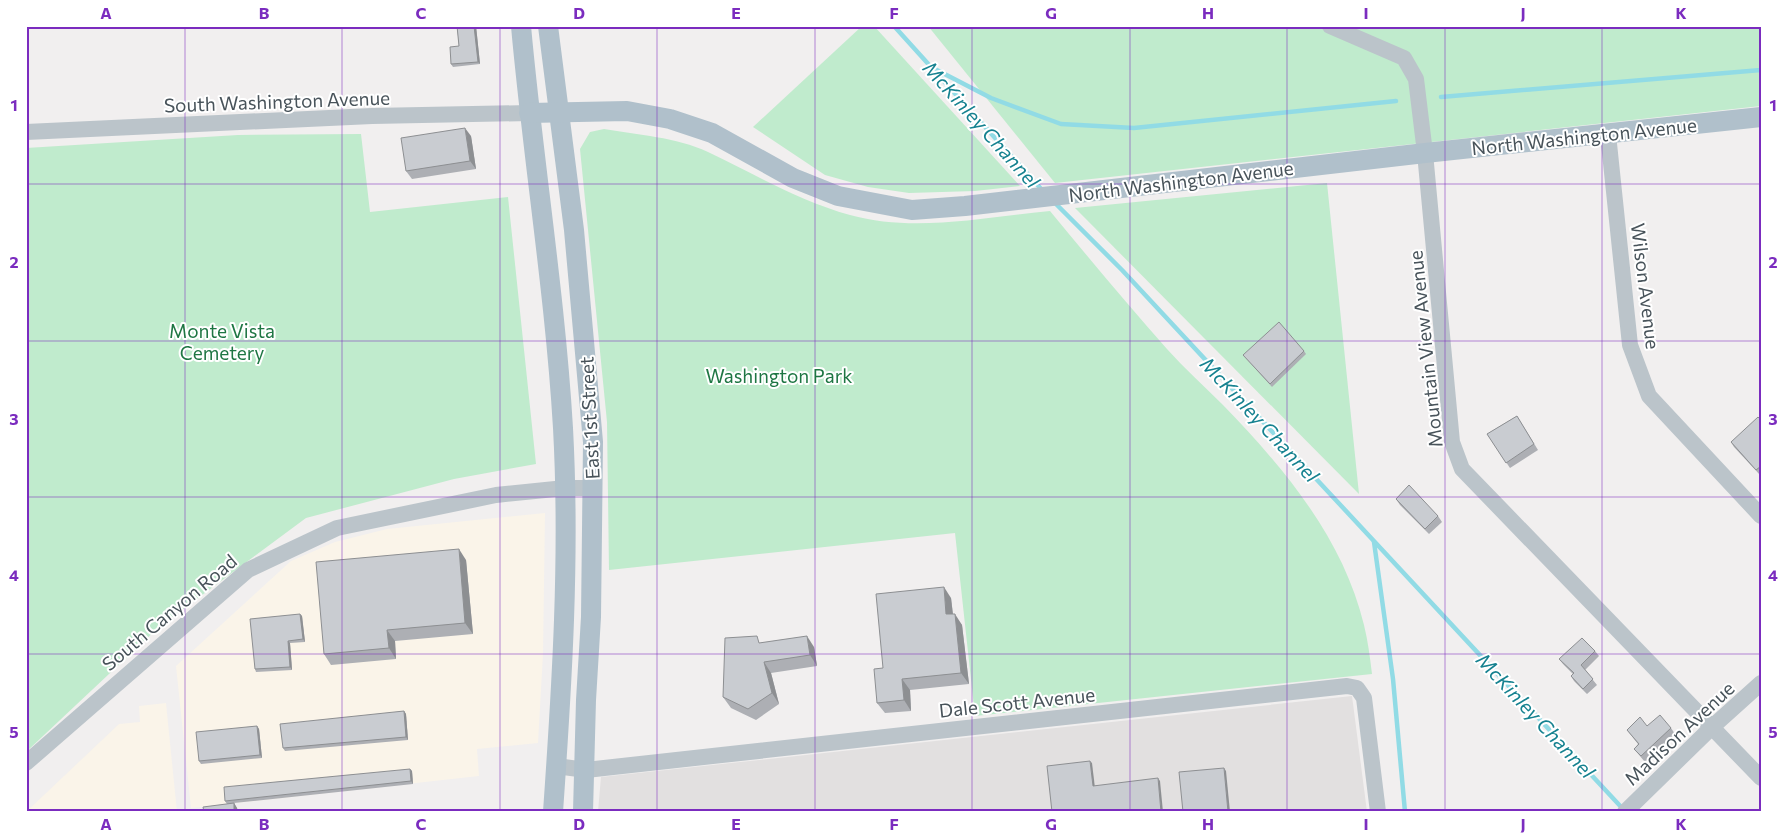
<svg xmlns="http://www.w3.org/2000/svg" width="1787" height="838" viewBox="0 0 1787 838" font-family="Commissioner,sans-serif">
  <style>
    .commercial { fill: #faf4e9 }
    .education { fill: #e2e0e0 }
    .green { fill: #c0ebcd }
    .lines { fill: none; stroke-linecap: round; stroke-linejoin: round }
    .stream { stroke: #91dbe5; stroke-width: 4.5 }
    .minor { stroke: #bbc4ca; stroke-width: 16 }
    .major { stroke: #b0c0cb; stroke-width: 20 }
    .wall { fill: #adafb4 }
    .shaded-wall { fill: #8d8f92 }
    .building { fill: #c9ccd1; stroke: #8d8f92 }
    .grid { fill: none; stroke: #7b2cbf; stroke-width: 1; stroke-opacity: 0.55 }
    .labels { text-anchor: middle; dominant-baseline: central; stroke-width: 4; stroke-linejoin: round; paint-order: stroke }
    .street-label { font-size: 19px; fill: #48535a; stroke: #fff }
    .park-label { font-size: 19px; fill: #1e7643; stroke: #fff }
    .water-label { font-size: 20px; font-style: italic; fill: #168290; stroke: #fff }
    .neatline { fill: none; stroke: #7b2cbf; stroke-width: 2 }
    .grid-label { font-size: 16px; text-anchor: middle; font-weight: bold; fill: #7b2cbf }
  </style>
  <rect width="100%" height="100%" fill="#f1efef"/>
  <g class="commercial">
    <polygon points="545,513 543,654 538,743 477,749 479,776 191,808 176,666 291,561 335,542 387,529"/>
    <polygon points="166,703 177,812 26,812 119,724 140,722 139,706"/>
  </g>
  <polygon class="education" points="1352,696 1367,812 598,812 601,777"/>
  <g class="green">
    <polygon points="862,26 874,26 1020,186 975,191 909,193 868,187 825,175 753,127"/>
    <polygon points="928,26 1761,26 1761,106 1055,183"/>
    <path d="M604,129C638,135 676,137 708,152C754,174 800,201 850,215C914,233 985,217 1050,211C1088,257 1127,304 1167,349C1185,369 1205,387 1223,405C1284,468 1343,538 1364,625C1368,641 1370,658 1372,674L975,716L955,533L609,570L607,422L580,149L590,132Z"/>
    <polygon points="361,134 370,212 508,197 536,464 454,479 306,518 159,627 26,752 26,148 238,135"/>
    <polygon points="1327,183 1359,494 1075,208"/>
  </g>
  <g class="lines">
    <g class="stream">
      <polyline points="894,26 1043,191"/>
      <polyline points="933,68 991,98 1061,124 1134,128 1396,101"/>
      <polyline points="1441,97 1761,70"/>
      <polyline points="1054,202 1122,270 1623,809"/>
      <polyline points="1374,542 1393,679 1405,812"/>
    </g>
    <g class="minor">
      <polyline points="1330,26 1404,58 1416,79 1425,153 1452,442 1462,469 1761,778"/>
      <polyline points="26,132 372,116 529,113"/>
      <polyline points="1608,134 1630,345 1649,396 1761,516"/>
      <polyline points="26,763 248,570 337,528 496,495 565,488 593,488"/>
      <polyline points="556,766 586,770 1347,686 1357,688 1364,698 1378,812"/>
      <polyline points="1625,812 1711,728 1761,683"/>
    </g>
    <g class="major">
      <path d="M521,26C533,160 555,293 563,428C570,556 562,684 553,812"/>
      <polyline points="548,26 574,230 593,442 591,617 586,700 583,812"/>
      <polyline points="529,113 627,111 670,119 712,133 793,178 838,196 912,210 965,206 1425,153 1761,117"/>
    </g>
  </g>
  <g class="wall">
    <polygon points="457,26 476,26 480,64 453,67 451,64 459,46"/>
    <polygon points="471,136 476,169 412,179 406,171"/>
    <polygon points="1304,351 1306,354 1272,387 1243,355"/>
    <polygon points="1517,416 1538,450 1510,468 1487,434"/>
    <polygon points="1761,420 1761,475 1760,475 1734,447 1731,442"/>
    <polygon points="1396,499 1438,516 1442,522 1429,534 1400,505"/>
    <polygon points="466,560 473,634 395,641 396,659 331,665 324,654"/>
    <polygon points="951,598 953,614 962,625 969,684 910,690 911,711 885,713 877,703 883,668"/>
    <polygon points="300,614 302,616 305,642 290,643 292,670 256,672 255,669"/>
    <polygon points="762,642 814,647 817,666 771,673 779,704 756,720 731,708 723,697"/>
    <polygon points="1595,651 1599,656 1585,670 1597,685 1587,694 1574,681 1571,676 1573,674 1563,664 1559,659"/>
    <polygon points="404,711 406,714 408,740 285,751 283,748"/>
    <polygon points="257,726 259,729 262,758 201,764 199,761"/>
    <polygon points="1647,726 1671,728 1675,734 1645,762 1634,749 1638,744 1627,730"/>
    <polygon points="410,769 412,771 413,784 234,803 237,808 238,812 204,812 227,804 225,801"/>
  </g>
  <g class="shaded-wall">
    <polygon points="474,26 476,26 480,64 478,62"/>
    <polygon points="465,128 471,136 476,169 470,161"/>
    <polygon points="459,549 466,560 473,634 465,623"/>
    <polygon points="944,587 951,598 954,625 946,614"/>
    <polygon points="300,614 302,616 305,642 303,639"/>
    <polygon points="955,614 962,625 969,684 961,673"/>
    <polygon points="387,630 395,641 396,659 389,648"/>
    <polygon points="807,636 814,647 817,666 810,655"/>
    <polygon points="288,641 290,643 292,670 290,667"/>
    <polygon points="764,662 771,673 779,704 772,693"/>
    <polygon points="902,679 910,690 911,711 904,700"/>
    <polygon points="404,711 406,714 408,740 406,737"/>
    <polygon points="257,726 259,729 262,758 260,755"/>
    <polygon points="1090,761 1092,763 1095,788 1093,786"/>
    <polygon points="1224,768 1226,771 1230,812 1228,812"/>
    <polygon points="410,769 412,771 413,784 411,781"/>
    <polygon points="1158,778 1160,781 1163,812 1161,812"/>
    <polygon points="234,803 237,808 238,812 234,812"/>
  </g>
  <g class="building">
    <polygon points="457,26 474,26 478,62 451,64 450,47 459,46"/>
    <polygon points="465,128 470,161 406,171 401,138"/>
    <polygon points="1279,322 1304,351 1270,384 1243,355"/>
    <polygon points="1517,416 1534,444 1506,463 1487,434"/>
    <polygon points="1758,417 1761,420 1761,466 1756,470 1731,442"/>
    <polygon points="1409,485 1438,516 1425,529 1396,499"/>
    <polygon points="459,549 465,623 387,630 389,648 324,654 316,562"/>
    <polygon points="944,587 946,614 955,614 961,673 902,679 904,700 877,703 874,669 883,668 876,594"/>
    <polygon points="300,614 303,639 288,641 290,667 255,669 250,619"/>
    <polygon points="757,636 759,643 807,636 810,655 764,662 772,693 748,709 723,697 725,638"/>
    <polygon points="1582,638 1595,651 1581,665 1593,679 1583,689 1571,676 1574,673 1559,659"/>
    <polygon points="404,711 406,737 283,748 280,724"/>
    <polygon points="1660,715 1671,728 1641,756 1634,749 1639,744 1627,730 1640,717 1647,726"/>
    <polygon points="257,726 260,755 199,761 196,732"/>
    <polygon points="1090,761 1093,786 1158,778 1161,812 1052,812 1047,766"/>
    <polygon points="1224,768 1228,812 1183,812 1179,772"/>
    <polygon points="410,769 411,781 225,801 224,787"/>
    <polygon points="234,803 234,812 204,812 203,807"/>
  </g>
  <path class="grid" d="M185,26V812M342,26V812M500,26V812M657,26V812M815,26V812M972,26V812M1130,26V812M1287,26V812M1445,26V812M1602,26V812M26,184H1761M26,341H1761M26,497H1761M26,654H1761"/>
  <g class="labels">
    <g class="street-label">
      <text transform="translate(277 101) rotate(-2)">South Washington Avenue</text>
      <text transform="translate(1584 136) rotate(-6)">North Washington Avenue</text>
      <text transform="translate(1181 181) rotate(-7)">North Washington Avenue</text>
      <text transform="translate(1646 286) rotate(83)">Wilson Avenue</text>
      <text transform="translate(1425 349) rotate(-96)">Mountain View Avenue</text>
      <text transform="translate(589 418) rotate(-93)">East 1st Street</text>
      <text transform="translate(169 612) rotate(-40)">South Canyon Road</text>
      <text transform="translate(1017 702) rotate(-6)">Dale Scott Avenue</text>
      <text transform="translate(1679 733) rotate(-43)">Madison Avenue</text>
    </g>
    <g class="park-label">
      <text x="222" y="330">Monte Vista<tspan x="222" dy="22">Cemetery</tspan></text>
      <text x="779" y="375">Washington Park</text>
    </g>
    <g class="water-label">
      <text transform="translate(982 124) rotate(48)">McKinley Channel</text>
      <text transform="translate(1260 419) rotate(47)">McKinley Channel</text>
      <text transform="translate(1536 715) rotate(47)">McKinley Channel</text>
    </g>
  </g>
  <rect width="1787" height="838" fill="none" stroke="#ffffff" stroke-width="55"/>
  <rect x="28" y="28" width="1732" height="782" class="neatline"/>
  <g class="grid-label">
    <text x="106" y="19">A</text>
    <text x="264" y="19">B</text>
    <text x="421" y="19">C</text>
    <text x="579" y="19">D</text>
    <text x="736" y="19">E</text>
    <text x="894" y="19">F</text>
    <text x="1051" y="19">G</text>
    <text x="1208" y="19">H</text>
    <text x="1366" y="19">I</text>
    <text x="1523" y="19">J</text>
    <text x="1681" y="19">K</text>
    <text x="14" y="111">1</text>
    <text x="1773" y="111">1</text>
    <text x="14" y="268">2</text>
    <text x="1773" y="268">2</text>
    <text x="14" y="425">3</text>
    <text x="1773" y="425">3</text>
    <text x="14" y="581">4</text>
    <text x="1773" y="581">4</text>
    <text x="14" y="738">5</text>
    <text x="1773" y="738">5</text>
    <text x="106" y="830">A</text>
    <text x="264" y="830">B</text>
    <text x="421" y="830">C</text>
    <text x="579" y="830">D</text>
    <text x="736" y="830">E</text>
    <text x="894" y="830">F</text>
    <text x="1051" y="830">G</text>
    <text x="1208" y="830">H</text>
    <text x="1366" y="830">I</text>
    <text x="1523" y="830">J</text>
    <text x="1681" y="830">K</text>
  </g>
</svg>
